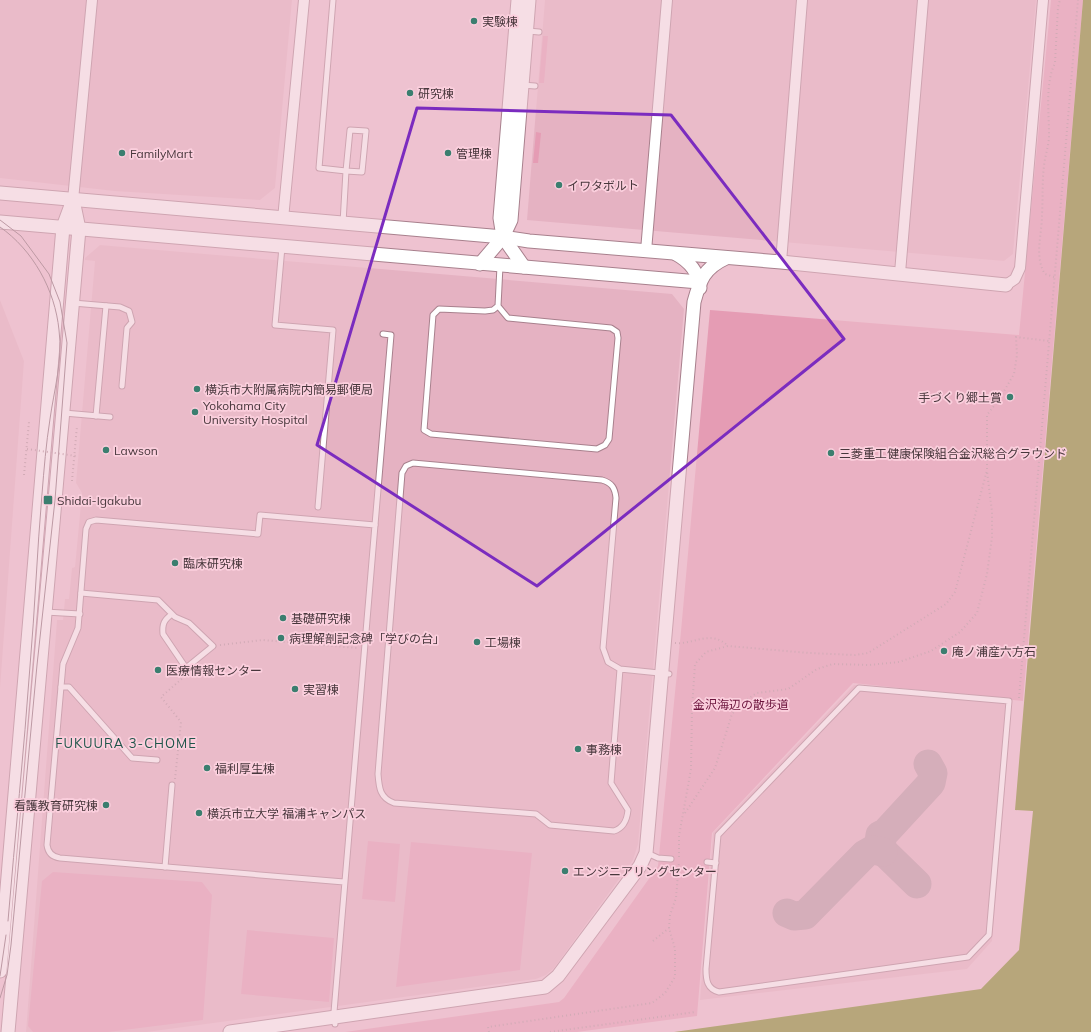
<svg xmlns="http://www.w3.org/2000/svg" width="1091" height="1032" viewBox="0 0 1091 1032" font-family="Mulish,'Noto Sans JP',sans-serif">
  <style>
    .built { fill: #e5b2c2 }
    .green { fill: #e59cb4 }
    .water { fill: #748314 }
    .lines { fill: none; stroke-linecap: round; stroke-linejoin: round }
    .taxiway { stroke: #b7949f; stroke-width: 29 }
    .service-casing { stroke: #a8808d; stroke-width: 7 }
    .minor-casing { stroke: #a8808d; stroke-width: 12 }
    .tertiary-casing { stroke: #a8808d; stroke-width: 15 }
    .path { stroke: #af8e98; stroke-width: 2; stroke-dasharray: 1 3; stroke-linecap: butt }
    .service { stroke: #fff; stroke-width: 5 }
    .minor { stroke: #fff; stroke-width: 10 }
    .tertiary { stroke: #fff; stroke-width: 13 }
    .tram { stroke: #80666e; stroke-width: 1 }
    .path-bridge { stroke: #af8e98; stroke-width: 2; stroke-dasharray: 1 3; stroke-linecap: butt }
    .marked { fill: none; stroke: #7b2cbf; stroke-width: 3; stroke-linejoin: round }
    .poi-dot { fill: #3b7e6f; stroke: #fbcfdd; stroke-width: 1.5 }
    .labels { text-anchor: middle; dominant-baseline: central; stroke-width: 3.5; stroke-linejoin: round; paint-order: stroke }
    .poi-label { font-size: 12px; fill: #48373c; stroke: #fbcfdd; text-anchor: start }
    .park-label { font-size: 12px; fill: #6c143d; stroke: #fbcfdd }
    .neighbourhood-label { font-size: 13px; letter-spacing: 1px; fill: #1f554a; stroke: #fbcfdd }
  </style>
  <rect width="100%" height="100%" fill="#eec2d0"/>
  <g class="built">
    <polygon points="0,0 292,0 275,188 260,200 114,191 0,178"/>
    <polygon points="545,0 1036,0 1013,254 1004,261 527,220"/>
    <polygon points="100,245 672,294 684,309 638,844 633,860 554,968 546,975 536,979 147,1032 26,1032 57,620 63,620 65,599 69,599 72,568 75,567 82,493 76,483 95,261 85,260 85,258"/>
    <polygon points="0,300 24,361 0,689"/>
    <polygon points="854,685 1012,701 992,941 967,969 700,1000 713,833"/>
  </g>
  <g class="green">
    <polygon points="1051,0 1083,0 1023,701 853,683 712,833 697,1016 577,1032 345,1032 559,1002 564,998 658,866 681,631 710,310 1019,335"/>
    <polygon points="543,36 548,36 544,83 539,83"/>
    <polygon points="536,132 541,133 538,163 533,163"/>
    <polygon points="368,841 400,844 395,902 362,899"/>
    <polygon points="411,842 532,853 520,970 396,987"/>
    <polygon points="53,872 202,882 212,895 203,1020 108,1032 33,1032 28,1026 42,881"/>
    <polygon points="247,930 334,938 329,1002 241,994"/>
  </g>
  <polygon class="water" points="1083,0 1091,0 1091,1032 674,1032 981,989 1019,950 1033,811 1015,810"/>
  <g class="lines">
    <g class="taxiway">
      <polyline points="880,835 879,842 881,849 917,884"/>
      <polyline points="883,852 881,841 884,834 931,783 933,773 928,764"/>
      <polyline points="787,913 794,916 805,915 865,854 872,850 883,852"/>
    </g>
    <defs>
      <g id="service">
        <polyline points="333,0 319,168 346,171 343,223"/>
        <polyline points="528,31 539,32"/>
        <polyline points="522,85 535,86"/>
        <polygon points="350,130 366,131 362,172 346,171"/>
        <polyline points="282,247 275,325 333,330 318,507"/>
        <polyline points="73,303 120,307 129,311 132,322 127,328 122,386"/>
        <polyline points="498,306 493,310 485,311 439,309 433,315 424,430 431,434 597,449 605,445 609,439 618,338 617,332 611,328 508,318 498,306 500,266"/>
        <polyline points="64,413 110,417"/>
        <polyline points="96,416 106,306"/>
        <polyline points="375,525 391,335 383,334"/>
        <path d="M81,593L158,600L175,617L189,623L213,646L186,668L163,634C162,624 164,620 172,614"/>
        <polyline points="45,612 80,614"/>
        <path d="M620,669L608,662L603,648L616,498C615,488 612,483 602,480L413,463L406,466L402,473L378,774C379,788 380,798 394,803L536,814L550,825L614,831C624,828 627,820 628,810L611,783L620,669L669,674"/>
        <polyline points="61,687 69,687 132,758 157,760"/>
        <path d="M859,688L1009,701L989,935L968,957L719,992C707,989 706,980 706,969L718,835Z"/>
        <polyline points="647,853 658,858 671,859"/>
        <polyline points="707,862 716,863"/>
        <polyline points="165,867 172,785"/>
        <path d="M335,1024L334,1012L375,525L260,515L258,534L96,520L89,522L86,529L78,628L63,664L47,845C48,853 52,857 60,858L344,882"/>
      </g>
      <g id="minor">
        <polyline points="73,200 92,0"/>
        <polyline points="283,219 304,0"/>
        <polyline points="646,251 667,0"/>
        <polyline points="781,262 802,0"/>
        <polyline points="900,273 923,0"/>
        <polyline points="1006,285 1015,279 1020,268 1043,0"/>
      </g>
      <g id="tertiary">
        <polyline points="518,0 500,218 503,237 524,267"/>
        <polyline points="0,193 503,237 529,241 781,262 1006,285"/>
        <polyline points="0,222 699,282"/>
        <path d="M676,254C689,261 699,273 700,288"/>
        <polyline points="480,264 503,237 511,220 529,0"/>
        <polyline points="0,971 63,227 73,200"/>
        <polyline points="8,1032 79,229 73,200"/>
        <path d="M230,1032L545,987L558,976L640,866L646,853L647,842L694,302C700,280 704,268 726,258"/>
      </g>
    </defs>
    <use href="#service" class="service-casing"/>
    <use href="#minor" class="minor-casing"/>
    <use href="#tertiary" class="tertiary-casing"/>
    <g class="path">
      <path d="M1054,277L1045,274C1034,257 1042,234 1042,215C1043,198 1042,182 1044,166C1045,155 1049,146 1049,135C1049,112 1045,84 1055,63L1058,7L1060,0"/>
      <polyline points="24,475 29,422"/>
      <polyline points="72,481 77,426"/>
      <path d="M675,643C693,645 711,629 728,646"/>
      <polyline points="220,645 263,640 357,648"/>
      <polyline points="1019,698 1078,0"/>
      <polyline points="175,779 181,722 161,697 185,676"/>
      <polyline points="685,813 715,768 732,714 744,701 757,693 788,689 817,669 833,664 869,665 899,662 931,651 960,632 977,613 987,574 992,537 992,512 987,471"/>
      <polyline points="679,857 679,836 691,769 692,709 695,664 706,652 728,646 809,653 855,655 868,653 946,604 955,592 987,470 987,415 1000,398 1014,374 1017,355 1016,337 1049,341"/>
      <polyline points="653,941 669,928"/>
      <polyline points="489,1032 488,1027 652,1003 665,993 675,977 675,949 669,928 670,915 676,898 679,862"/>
      <polyline points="550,1032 695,1012"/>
    </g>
    <use href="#service" class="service"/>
    <use href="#minor" class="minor"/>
    <use href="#tertiary" class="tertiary"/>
    <g class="tram">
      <polyline points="0,220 21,236 49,274 60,302 67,343 55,500 37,665 11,945 7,975 0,998"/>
      <path d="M0,227C33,250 55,290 59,330C63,360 54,390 50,419C46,444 44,469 42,494C37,551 35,609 30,666C24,751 15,836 8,921"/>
      <polyline points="0,976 6,935"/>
    </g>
    <polyline class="path-bridge" points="27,449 76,456"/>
  </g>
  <path d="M0 0H1091V1032H0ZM417,108L671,115L844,339L537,586L317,445Z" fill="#eec2d0" fill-opacity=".55" fill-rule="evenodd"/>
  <path class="marked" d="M417,108L671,115L844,339L537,586L317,445Z"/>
  <g class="poi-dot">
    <circle cx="474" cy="21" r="4"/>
    <circle cx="410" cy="93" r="4"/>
    <circle cx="122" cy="153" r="4"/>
    <circle cx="448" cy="153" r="4"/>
    <circle cx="559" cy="185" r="4"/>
    <circle cx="197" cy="389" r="4"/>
    <circle cx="1010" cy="397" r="4"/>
    <circle cx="195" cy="412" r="4"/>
    <circle cx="106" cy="450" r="4"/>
    <circle cx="831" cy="453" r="4"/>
    <rect x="43" y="495" width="10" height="10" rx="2"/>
    <circle cx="175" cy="563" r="4"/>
    <circle cx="283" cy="618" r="4"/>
    <circle cx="281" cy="638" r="4"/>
    <circle cx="477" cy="642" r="4"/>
    <circle cx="944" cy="651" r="4"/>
    <circle cx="158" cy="670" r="4"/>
    <circle cx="295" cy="689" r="4"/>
    <circle cx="578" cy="749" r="4"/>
    <circle cx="207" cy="768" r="4"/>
    <circle cx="106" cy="805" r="4"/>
    <circle cx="199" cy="813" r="4"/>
    <circle cx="565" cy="871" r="4"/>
  </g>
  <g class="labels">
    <g class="poi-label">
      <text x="482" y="21">実験棟</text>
      <text x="418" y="93">研究棟</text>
      <text x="130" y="153">FamilyMart</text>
      <text x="456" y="153">管理棟</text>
      <text x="567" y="185">イワタボルト</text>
      <text x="205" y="389">横浜市大附属病院内簡易郵便局</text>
      <text x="1002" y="397" text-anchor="end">手づくり郷土賞</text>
      <text x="203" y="405">Yokohama City<tspan x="203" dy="14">University Hospital</tspan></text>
      <text x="114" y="450">Lawson</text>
      <text x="839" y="453">三菱重工健康保険組合金沢総合グラウンド</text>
      <text x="57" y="500">Shidai-Igakubu</text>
      <text x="183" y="563">臨床研究棟</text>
      <text x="291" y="618">基礎研究棟</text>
      <text x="289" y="638">病理解剖記念碑「学びの台」</text>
      <text x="485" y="642">工場棟</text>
      <text x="952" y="651">庵ノ浦産六方石</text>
      <text x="166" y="670">医療情報センター</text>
      <text x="303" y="689">実習棟</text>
      <text x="586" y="749">事務棟</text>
      <text x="215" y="768">福利厚生棟</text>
      <text x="98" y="805" text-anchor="end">看護教育研究棟</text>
      <text x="207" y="813">横浜市立大学 福浦キャンパス</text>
      <text x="573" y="871">エンジニアリングセンター</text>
    </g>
    <g class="park-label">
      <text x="741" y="704">金沢海辺の散歩道</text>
    </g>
    <g class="neighbourhood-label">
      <text x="126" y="743">FUKUURA 3-CHOME</text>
    </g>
  </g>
</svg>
